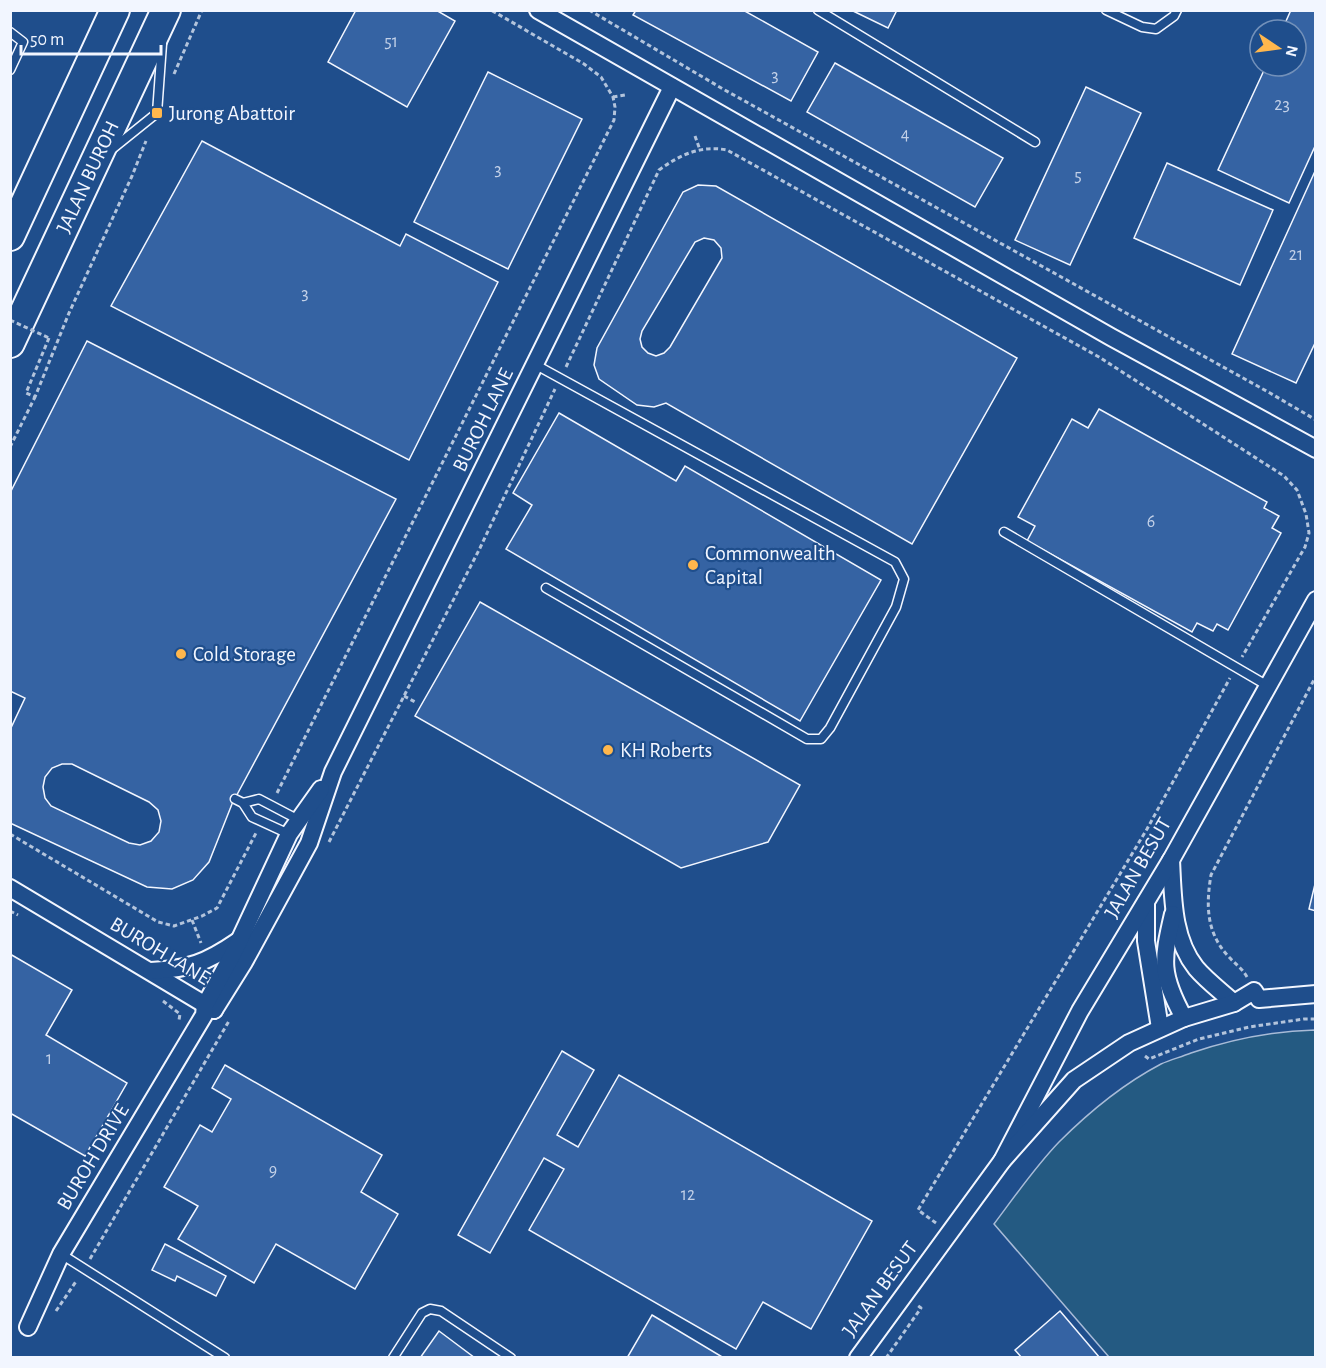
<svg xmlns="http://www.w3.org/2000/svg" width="1326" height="1368" viewBox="0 0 1326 1368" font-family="'Alegreya Sans',sans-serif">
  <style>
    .green { fill: #245a82; stroke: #a8bbd7; stroke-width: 1.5 }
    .building { fill: #3563a3; stroke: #f2f6ff; stroke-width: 1.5; fill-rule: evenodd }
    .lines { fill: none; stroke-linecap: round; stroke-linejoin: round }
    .service-casing { stroke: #f2f6ff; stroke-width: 11 }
    .minor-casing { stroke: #f2f6ff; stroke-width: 20 }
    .trunk-casing { stroke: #f2f6ff; stroke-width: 32 }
    .path { stroke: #b3c4dc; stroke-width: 3; stroke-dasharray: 4.5 3; stroke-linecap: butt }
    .service { stroke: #1f4e8c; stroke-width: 8 }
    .minor { stroke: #1f4e8c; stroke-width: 16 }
    .trunk { stroke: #1f4e8c; stroke-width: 28 }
    .path-bridge { stroke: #b3c4dc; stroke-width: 3; stroke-dasharray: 4.5 3; stroke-linecap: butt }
    .poi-dot { fill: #ffb74d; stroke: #1f4e8c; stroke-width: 2 }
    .labels { text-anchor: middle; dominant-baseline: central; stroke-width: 4.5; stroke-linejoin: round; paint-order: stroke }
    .number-label { font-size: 18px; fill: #c3d1e8 }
    .poi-label { font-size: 21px; fill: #f2f6ff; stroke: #1f4e8c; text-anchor: start }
    .street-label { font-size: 21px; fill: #f2f6ff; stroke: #1f4e8c }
  </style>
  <rect width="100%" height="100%" fill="#1f4e8c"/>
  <path class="green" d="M1315,1030V1357H1109L994,1224C1015,1196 1035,1167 1059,1142C1089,1112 1123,1084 1161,1064C1170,1060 1181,1057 1191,1053C1232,1039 1272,1031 1315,1030Z"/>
  <g class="building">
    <polygon points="356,10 436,10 455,21 407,107 328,62"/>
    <polygon points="636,10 743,10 818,52 791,101 633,15"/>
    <polygon points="851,10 897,10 888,28"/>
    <polygon points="1291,10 1316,10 1316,144 1289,203 1218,170 1266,66 1296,66 1296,30 1282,30"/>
    <polygon points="835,63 1003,158 975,207 807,112"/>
    <polygon points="488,72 582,119 508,269 414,222"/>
    <polygon points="1086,87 1141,113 1070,265 1015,240"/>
    <polygon points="202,141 400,246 406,234 498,282 409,460 111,306"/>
    <polygon points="1167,163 1273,210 1240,285 1134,238"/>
    <polygon points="1316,169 1316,341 1296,383 1232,354"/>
    <path d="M698,185L716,186L1017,358L912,544L666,403L654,407L637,405L599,379L594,365L597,348L683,192ZM704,238L714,240L721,248L722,258L670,347L664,353L656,356L648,353L642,347L640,339L642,331L695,242Z"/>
    <path d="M87,341L396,499L232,804L209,862L193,880L172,889L147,887L10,823V730L25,698L10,691V493ZM62,764H72L149,802L158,810L161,821L159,832L151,841L140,845L129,843L51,806L45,798L43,787L45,777L52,768Z"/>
    <polygon points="1099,409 1267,502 1264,508 1279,516 1272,528 1281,533 1228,630 1217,624 1213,631 1197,623 1192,632 1027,541 1035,526 1018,517 1072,419 1088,428"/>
    <polygon points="559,413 676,481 685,466 881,580 800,721 506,549 532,505 513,493"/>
    <polygon points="480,602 800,785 768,842 681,868 415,716"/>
    <polygon points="1316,880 1316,911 1309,909"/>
    <polygon points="10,954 72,990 46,1035 127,1083 85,1156 10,1113"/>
    <polygon points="562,1051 594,1070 557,1135 578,1147 619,1075 872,1221 811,1329 763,1302 736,1349 529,1230 564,1169 544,1158 490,1253 458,1235"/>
    <polygon points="225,1065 382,1155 361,1192 398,1214 355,1289 276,1244 254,1283 178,1239 198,1206 164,1187 200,1125 212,1132 231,1099 212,1088"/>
    <polygon points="165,1244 226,1276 216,1296 177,1276 175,1281 152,1270"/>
    <polygon points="1060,1311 1100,1358 1022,1358 1015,1350"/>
    <polygon points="652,1315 724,1358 627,1358"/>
    <polygon points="439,1331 475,1358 420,1358"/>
  </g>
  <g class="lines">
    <defs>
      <g id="service">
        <polyline points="818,10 1035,142"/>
        <polyline points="1106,10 1142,27 1156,29 1174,16 1177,10"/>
        <polyline points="10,32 23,42 10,70"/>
        <polyline points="111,150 157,113 162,44"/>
        <polyline points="536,365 895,562 904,579 896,607 830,728 821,739 807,739 546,588"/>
        <polyline points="1004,532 1268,686"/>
        <polyline points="235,799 243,803 252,817 289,834"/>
        <polyline points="243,803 259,799 299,820"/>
        <polyline points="61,1254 225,1358"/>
        <polyline points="393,1358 422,1313 430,1309 441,1311 511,1358"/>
      </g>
      <g id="minor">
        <polyline points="538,10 1111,337 1316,449"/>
        <path d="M1171,860C1173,896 1172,938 1196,968C1207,981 1222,992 1234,1003"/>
        <polyline points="10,888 214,1010"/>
        <polyline points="1146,902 1146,941 1160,1028"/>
        <path d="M1173,914C1162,961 1160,974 1184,1018"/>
        <path d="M151,971C189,969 206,963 238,941"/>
        <polyline points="214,1010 244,962 309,843 333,772 672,87"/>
        <polyline points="1002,1161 1080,1011 1171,860 1316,600"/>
        <polyline points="28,1327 61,1254 204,1015 205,1005 233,954 289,834 321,789"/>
        <polyline points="858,1358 1002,1161 1074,1080 1129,1043 1184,1018 1234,1003 1254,991 1259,999 1316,994"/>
      </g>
      <g id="trunk">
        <polyline points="10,236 115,10"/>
        <polyline points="10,343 166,10"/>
      </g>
    </defs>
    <use href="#service" class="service-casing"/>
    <use href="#minor" class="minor-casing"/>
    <use href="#trunk" class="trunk-casing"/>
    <g class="path">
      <polyline points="589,10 723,89 1270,393 1316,420"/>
      <polyline points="174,74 202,10"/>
      <polyline points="613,97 625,95"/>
      <polyline points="695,136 700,150"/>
      <polyline points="49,338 26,393 35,397 69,313 132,176 146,141"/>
      <path d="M566,367L659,170C680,155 700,145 727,150L1099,357L1284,476L1297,490L1306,514L1309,533L1305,547L1242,657"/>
      <polyline points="10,447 35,397"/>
      <polyline points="404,696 417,703"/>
      <polyline points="277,793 614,120 615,107 613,97 601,77 584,64 491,10"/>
      <polyline points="10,834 158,922 174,926 202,916 217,908 256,833"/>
      <polyline points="329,842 480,548 555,389"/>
      <polyline points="10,911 18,915"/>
      <polyline points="192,920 201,943"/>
      <path d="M1247,977C1242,968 1235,964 1228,956C1206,932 1206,905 1211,875L1316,676"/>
      <polyline points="163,1001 180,1014 179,1020"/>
      <polyline points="1145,1056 1149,1059 1199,1039 1249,1027 1304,1019 1316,1019"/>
      <polyline points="936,1223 918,1210 1147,829 1230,678"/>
      <polyline points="90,1259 229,1021"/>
      <polyline points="56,1311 77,1280"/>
      <polyline points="886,1358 921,1308 917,1305"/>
    </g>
    <use href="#service" class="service"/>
    <use href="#minor" class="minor"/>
    <use href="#trunk" class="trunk"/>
    <polyline class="path-bridge" points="10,320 49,338"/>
  </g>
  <g class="poi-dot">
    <rect x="151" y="107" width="12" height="12" rx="3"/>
    <circle cx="693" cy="565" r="6"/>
    <circle cx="181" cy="654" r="6"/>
    <circle cx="608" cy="750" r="6"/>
  </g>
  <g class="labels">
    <g class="number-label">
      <text x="391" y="42">51</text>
      <text x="775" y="76">3</text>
      <text x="1282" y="105">23</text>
      <text x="905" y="135">4</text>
      <text x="498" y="170">3</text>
      <text x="1078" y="176">5</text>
      <text x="1296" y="255">21</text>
      <text x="305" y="294">3</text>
      <text x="1151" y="522">6</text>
      <text x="49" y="1059">1</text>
      <text x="273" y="1171">9</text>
      <text x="688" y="1195">12</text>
    </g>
    <g class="poi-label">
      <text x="169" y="113">Jurong Abattoir</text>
      <text x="705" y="553">Commonwealth<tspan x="705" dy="24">Capital</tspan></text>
      <text x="193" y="654">Cold Storage</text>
      <text x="620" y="750">KH Roberts</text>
    </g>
    <g class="street-label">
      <text transform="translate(88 177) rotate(-65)">JALAN BUROH</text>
      <text transform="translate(483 420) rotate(-64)">BUROH LANE</text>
      <text transform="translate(1138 868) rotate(-60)">JALAN BESUT</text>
      <text transform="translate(160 951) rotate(31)">BUROH LANE</text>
      <text transform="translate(93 1157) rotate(-59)">BUROH DRIVE</text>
      <text transform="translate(880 1289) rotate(-54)">JALAN BESUT</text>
    </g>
  </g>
  <rect width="1326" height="1368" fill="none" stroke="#f2f6ff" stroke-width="24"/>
  <g transform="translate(1278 48) rotate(103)"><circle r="28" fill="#1f4e8c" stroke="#7391ba" stroke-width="1.5"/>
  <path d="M0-4.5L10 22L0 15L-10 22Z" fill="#ffb74d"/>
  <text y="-9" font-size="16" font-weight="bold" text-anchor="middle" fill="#f2f6ff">N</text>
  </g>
  <path d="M21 45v9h140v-9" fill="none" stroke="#f2f6ff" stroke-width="3"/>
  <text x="30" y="45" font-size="18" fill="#f2f6ff" stroke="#1f4e8c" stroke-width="4.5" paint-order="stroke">50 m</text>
</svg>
